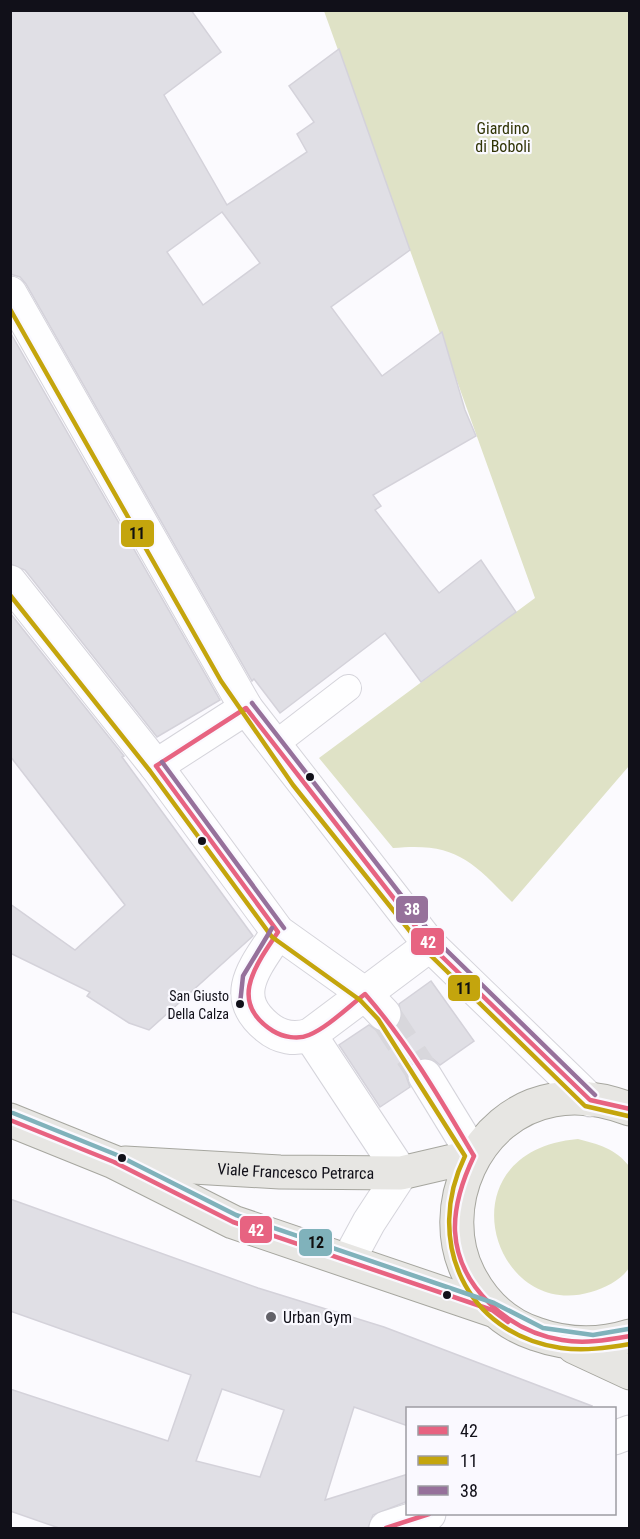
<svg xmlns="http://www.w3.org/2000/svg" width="640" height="1539" viewBox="0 0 640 1539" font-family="'Roboto Condensed',sans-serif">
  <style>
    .green { fill: #dfe2c6 }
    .building { fill: #e0dfe5; stroke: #d4d2da; stroke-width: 1.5; fill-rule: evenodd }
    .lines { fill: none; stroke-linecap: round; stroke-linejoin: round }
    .minor-tunnel { stroke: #d8d7dc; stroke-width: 33; stroke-dasharray: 33 16; stroke-linecap: butt }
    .service-casing { stroke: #d5d4db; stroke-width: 28 }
    .minor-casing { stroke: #d5d4db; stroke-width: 35 }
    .primary-casing { stroke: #a6a69f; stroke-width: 35 }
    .service { stroke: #fefeff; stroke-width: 26 }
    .minor { stroke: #fefeff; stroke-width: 33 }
    .primary { stroke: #e7e6e3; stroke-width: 33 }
    .bus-1-casing { stroke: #faf9ff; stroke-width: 9 }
    .bus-2-casing { stroke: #faf9ff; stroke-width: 9 }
    .bus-3-casing { stroke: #faf9ff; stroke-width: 9 }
    .bus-4-casing { stroke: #faf9ff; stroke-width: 9 }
    .bus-1 { stroke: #e76381; stroke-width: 4.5 }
    .bus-2 { stroke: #c4a50d; stroke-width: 4.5 }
    .bus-3 { stroke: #96719b; stroke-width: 4.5 }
    .bus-4 { stroke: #80b2bb; stroke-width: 4.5 }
    .bus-dot { fill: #111019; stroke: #faf9ff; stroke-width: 2 }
    .poi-dot { fill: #636269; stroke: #faf9ff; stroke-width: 2 }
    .labels { text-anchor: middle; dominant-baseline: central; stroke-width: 4.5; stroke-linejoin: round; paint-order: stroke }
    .bus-label { font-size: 14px; fill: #111019; stroke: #faf9ff; text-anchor: end }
    .park-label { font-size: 16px; fill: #313507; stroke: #faf9ff }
    .street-label { font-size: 16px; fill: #111019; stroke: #faf9ff }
    .poi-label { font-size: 16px; fill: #111019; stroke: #faf9ff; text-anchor: start }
    .line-badge { stroke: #faf9ff; stroke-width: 2 }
    .badge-label { font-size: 16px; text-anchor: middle; font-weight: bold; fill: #fff }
    .pale-badge-label { font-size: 16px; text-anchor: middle; font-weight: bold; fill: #111 }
  </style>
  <rect width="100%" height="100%" fill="#fbfafe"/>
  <g class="green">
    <path d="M324,11H629V766L512,902C471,860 455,842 393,848L319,758L535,598Z"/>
    <path d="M578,1139C598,1144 616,1149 629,1166V1268C621,1280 605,1288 591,1292C491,1322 441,1151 578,1139Z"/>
  </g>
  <g class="building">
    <path d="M10,10H191L221,52L164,95L227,205L307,152L297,134L314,122L289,86L339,49L410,250L331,307L382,376L442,332L465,410L476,436L373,495L381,506L375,510L439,593L481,560L516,612L421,682L385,633L280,713L254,679L252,681L26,284L20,277L10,274ZM222,212L260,263L203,305L167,252Z"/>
    <polygon points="10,332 220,700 157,737 25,570 10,564"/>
    <polygon points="10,613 124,756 122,757 253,936 149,1030 129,1023 87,996 90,992 10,953 10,904 75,950 125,905 10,756"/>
    <polygon points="431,981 474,1041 440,1065 433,1059 425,1057 415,1060 408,1068 406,1076 410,1087 380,1107 339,1045 369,1025 379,1032 389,1032 396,1028 402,1019 399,1004"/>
    <path d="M10,1199L258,1288L384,1327L592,1406L591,1408H408V1426L354,1407L325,1500L408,1474V1501L373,1515L368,1528H59L10,1511V1389L168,1441L191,1375L10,1311ZM222,1389L284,1410L260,1477L196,1461Z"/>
  </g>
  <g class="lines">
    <polyline class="minor-tunnel" points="384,1014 425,1076"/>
    <defs>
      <polyline id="service" points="274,745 348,688"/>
      <g id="minor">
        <polyline points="10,293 246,708 430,945 590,1100"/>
        <polyline points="10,582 156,766 278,932 365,994 384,1014"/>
        <polyline points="156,766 246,708"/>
        <path d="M278,932C257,965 228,995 267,1027C280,1038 295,1040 310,1035L430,945"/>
        <polyline points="310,1035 401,1173 369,1222 349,1259"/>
        <polyline points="425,1076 474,1156"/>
        <polyline points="614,1438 630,1432"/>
        <polyline points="386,1528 429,1514"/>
      </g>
      <g id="primary">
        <path d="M630,1109C606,1100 578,1095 553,1100C475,1114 435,1208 469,1275C484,1304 505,1324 536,1334C567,1345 598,1346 630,1336"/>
        <polyline points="10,1120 114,1162 233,1222 492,1310"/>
        <path id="s1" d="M125,1163L280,1172L401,1173L474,1156"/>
        <polyline points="574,1347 630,1373"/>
      </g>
    </defs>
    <use href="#service" class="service-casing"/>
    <use href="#minor" class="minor-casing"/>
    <use href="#primary" class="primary-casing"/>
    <use href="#service" class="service"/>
    <use href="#minor" class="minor"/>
    <use href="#primary" class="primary"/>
    <defs>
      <g id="bus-1">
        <path d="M630,1109L590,1100L430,945L246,708L156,766L278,932C256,965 227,1002 273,1031C283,1037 298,1040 309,1035C328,1027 348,1007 365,994C408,1043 441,1100 474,1156C463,1179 454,1205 455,1231C458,1287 508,1331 562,1340C585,1344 607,1340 630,1336"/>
        <polyline points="10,1120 114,1162 233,1222 492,1310 508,1322"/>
        <polyline points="386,1528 429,1514"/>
      </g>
      <g id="bus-2">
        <polyline points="10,309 221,681 293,785 425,950 585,1106 628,1116"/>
        <path d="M10,595L150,771L272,937L360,1000L378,1019L465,1156C424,1240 465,1334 561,1348C585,1351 606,1348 630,1344"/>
      </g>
      <g id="bus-3">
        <polyline points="252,703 436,940 595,1095"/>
        <polyline points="162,762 284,928"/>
        <polyline points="240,1004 243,976 272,928"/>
      </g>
      <polyline id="bus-4" points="13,1113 117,1155 236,1215 494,1303 543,1328 593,1335 628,1329"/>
    </defs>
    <use href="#bus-1" class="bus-1-casing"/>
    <use href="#bus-2" class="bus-2-casing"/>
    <use href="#bus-3" class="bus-3-casing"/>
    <use href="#bus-4" class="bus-4-casing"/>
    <use href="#bus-1" class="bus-1"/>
    <use href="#bus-2" class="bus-2"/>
    <use href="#bus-3" class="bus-3"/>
    <use href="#bus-4" class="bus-4"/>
  </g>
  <g class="bus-dot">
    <circle cx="310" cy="777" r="5"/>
    <circle cx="202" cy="841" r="5"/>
    <circle cx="240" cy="1004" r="5"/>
    <circle cx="122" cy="1158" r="5"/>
    <circle cx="447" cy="1295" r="5"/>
  </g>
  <circle class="poi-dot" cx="271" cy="1317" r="6"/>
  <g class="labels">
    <g class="bus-label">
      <text x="229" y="996">San Giusto<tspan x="229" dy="18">Della Calza</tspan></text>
    </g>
    <g class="park-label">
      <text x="503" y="128">Giardino<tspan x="503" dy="18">di Boboli</tspan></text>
    </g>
    <g class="street-label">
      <text stroke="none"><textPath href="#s1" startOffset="171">Viale Francesco Petrarca</textPath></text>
    </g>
    <g class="poi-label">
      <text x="283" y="1317">Urban Gym</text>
    </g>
  </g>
  <g class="line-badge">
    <rect x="120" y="519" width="35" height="29" rx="6" fill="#c4a50d"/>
    <rect x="395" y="895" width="34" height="29" rx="6" fill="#96719b"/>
    <rect x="410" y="927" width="35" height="29" rx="6" fill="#e76381"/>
    <rect x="447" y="974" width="34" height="28" rx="6" fill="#c4a50d"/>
    <rect x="239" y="1215" width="34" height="29" rx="6" fill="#e76381"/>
    <rect x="298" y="1228" width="35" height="29" rx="6" fill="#80b2bb"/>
  </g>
  <g class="badge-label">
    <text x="412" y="915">38</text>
    <text x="428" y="948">42</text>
    <text x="256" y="1236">42</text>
  </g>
  <g class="pale-badge-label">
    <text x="137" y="539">11</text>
    <text x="464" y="994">11</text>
    <text x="316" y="1248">12</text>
  </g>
  <rect width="640" height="1539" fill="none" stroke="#111019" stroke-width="24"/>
  <rect x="406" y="1407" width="210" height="108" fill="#faf9ff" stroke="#9d9ca3" stroke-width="1.5"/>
  <rect x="418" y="1426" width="30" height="9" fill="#e76381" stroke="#9d9ca3" stroke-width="1.5"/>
  <text x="460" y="1437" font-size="18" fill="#111019">42</text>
  <rect x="418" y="1456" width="30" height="9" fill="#c4a50d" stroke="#9d9ca3" stroke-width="1.5"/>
  <text x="460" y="1467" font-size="18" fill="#111019">11</text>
  <rect x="418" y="1486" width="30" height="9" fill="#96719b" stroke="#9d9ca3" stroke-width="1.5"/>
  <text x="460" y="1497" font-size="18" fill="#111019">38</text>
</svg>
